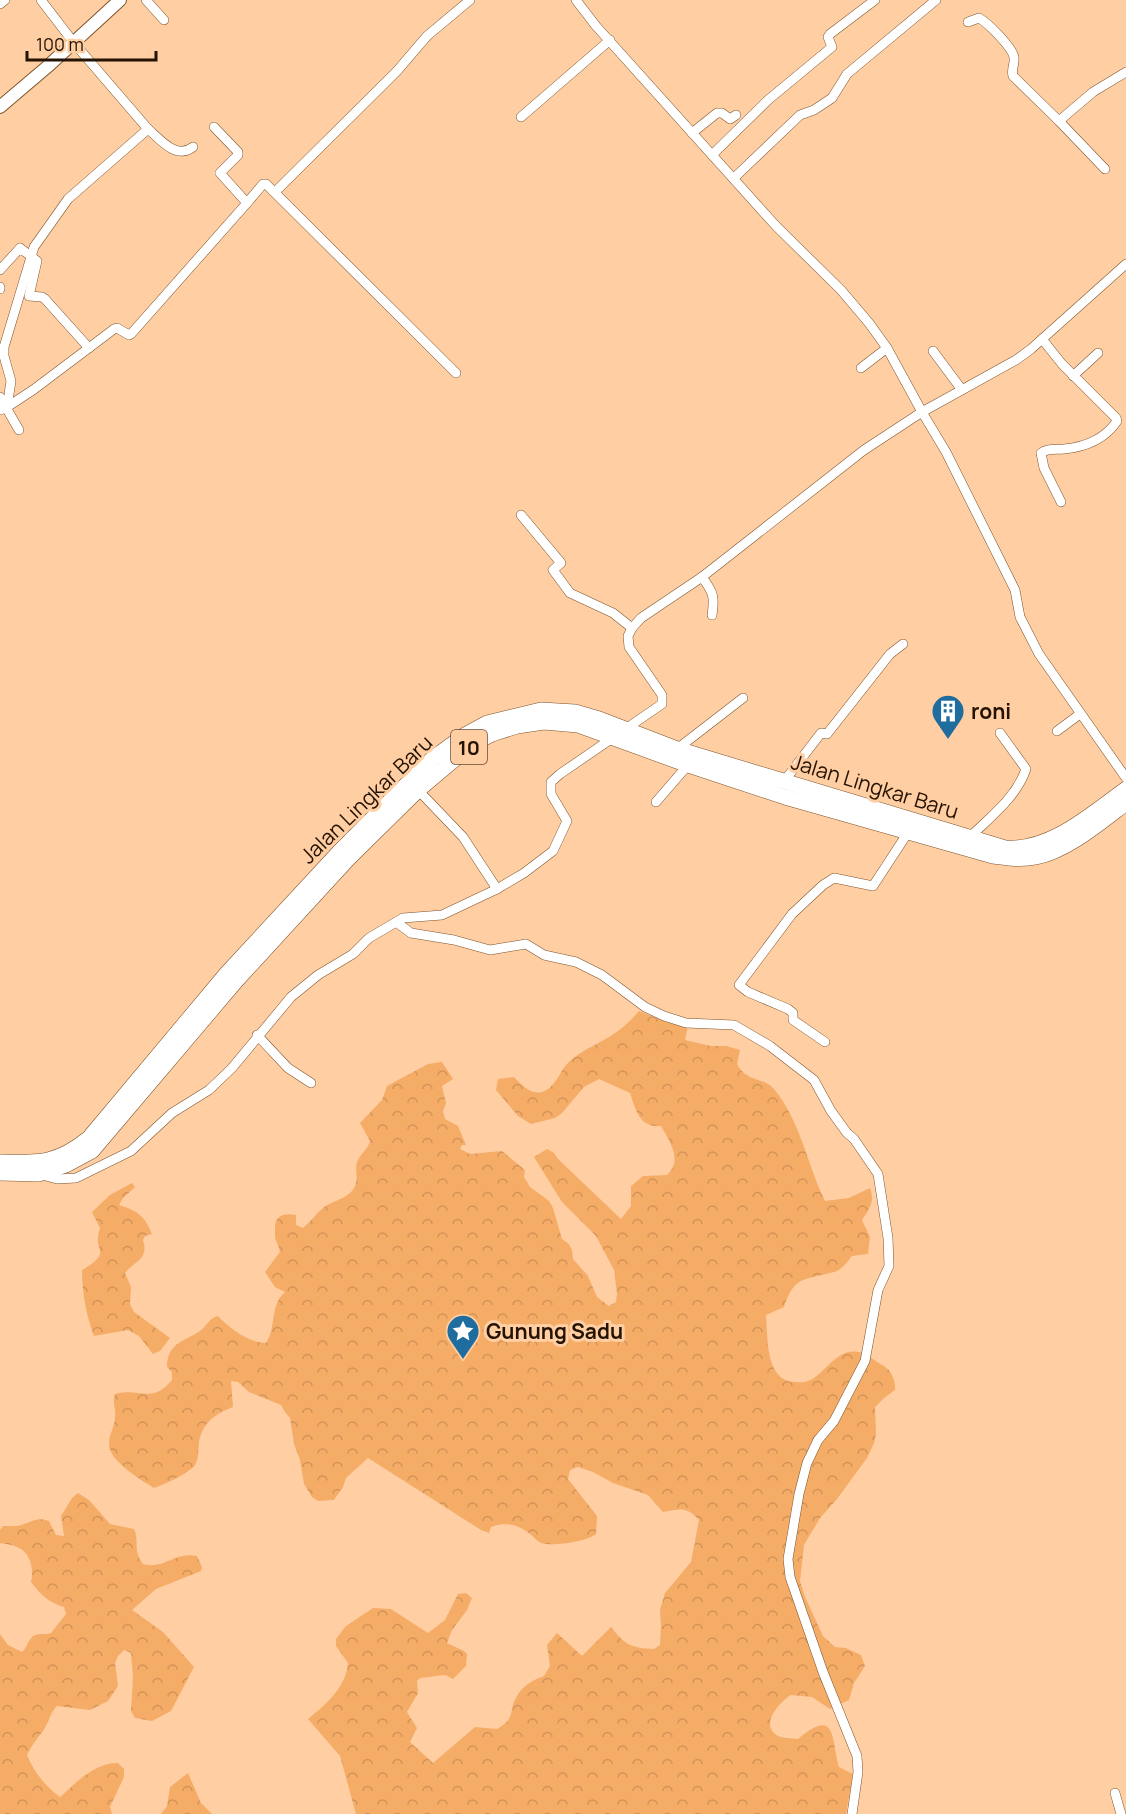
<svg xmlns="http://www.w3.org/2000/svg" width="1126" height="1814" viewBox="0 0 1126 1814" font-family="Manrope,sans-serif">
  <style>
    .forest { fill: url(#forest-crowns) }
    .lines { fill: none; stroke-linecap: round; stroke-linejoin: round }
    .minor-casing { stroke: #7d532a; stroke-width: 10 }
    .secondary-casing { stroke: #7d532a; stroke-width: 14 }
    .trunk-casing { stroke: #7d532a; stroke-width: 16 }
    .minor { stroke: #fff; stroke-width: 9 }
    .secondary { stroke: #fff; stroke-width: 12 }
    .trunk { stroke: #fff; stroke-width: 15 }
    .labels { text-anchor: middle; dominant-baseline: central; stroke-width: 6; stroke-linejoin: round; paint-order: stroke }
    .shield { fill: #ffcea3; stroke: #664b33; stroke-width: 1.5 }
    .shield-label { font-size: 20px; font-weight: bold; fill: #241303 }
    .poi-label { font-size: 21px; font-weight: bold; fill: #241303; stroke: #ffcea3; text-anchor: start }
    .street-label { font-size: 21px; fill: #241303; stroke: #ffcea3 }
  </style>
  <defs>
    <pattern id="forest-crowns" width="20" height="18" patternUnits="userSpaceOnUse" patternTransform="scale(1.5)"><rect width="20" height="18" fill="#f5ac67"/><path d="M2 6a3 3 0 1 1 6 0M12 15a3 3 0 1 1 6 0" fill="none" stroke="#d29358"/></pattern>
  </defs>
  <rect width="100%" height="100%" fill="#ffcea3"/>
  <g class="forest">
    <path d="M639,1011L666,1022L688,1026L685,1040L711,1046H726L740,1050L737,1064C747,1083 764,1077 774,1089C801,1122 807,1164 825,1201L849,1198L870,1188C875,1202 870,1208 862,1220L870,1237L868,1254L852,1256C847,1262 842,1270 834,1272C806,1280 794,1275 784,1307L766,1315C768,1337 765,1380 794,1382C799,1382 803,1383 808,1381C825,1375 836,1347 859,1352C867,1354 876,1362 884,1366C891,1370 896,1381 895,1390L884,1398L875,1407L876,1434L874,1443L867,1458L837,1499L820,1518L804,1545L800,1581L805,1597L823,1636L835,1647L846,1648L861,1655L865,1666L854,1683L849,1700L830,1709L812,1697L791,1695C781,1701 761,1722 775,1734C780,1739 792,1738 798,1739C838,1705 831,1742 839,1767L853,1774L846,1814H356L340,1756L308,1719C326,1704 346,1688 348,1663L336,1646V1639L346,1626L373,1608L391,1609L428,1633L445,1620L458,1594L466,1593L472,1598L467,1610L452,1630L447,1643L464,1651L467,1654L466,1666L453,1679L445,1675L420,1678L417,1681L418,1693L407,1712L417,1728L410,1742L433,1763L475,1727L497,1729C517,1718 508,1710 517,1696C523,1685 533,1680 544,1676L550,1666L547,1645L557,1633L582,1656L611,1627C625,1645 631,1648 654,1649L660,1645L661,1626L660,1610L665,1593L691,1562L699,1520C686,1506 681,1509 663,1512L648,1495L613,1483L593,1472L578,1467L570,1470L568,1479L597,1516L596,1534C588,1541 553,1547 541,1543C537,1541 534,1537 530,1534C519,1525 505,1521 491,1527L489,1533L481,1530L368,1458L346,1478L343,1487L334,1500L318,1501L312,1497L304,1484L300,1460L294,1444L290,1418L285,1412L281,1405L249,1392L238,1382L231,1381L233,1407C215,1414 203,1422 199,1442C198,1450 199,1458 195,1465C190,1473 163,1485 154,1488C141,1480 109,1461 109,1444C109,1434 115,1426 115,1417C116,1407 112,1404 115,1394C140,1387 151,1405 172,1380V1372L167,1367C167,1343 185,1341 200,1331C207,1326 209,1318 218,1316C230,1329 248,1342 266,1343C277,1327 269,1306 285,1292L275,1287L265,1272L280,1252C279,1246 277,1244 275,1238C275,1238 275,1229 275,1228C275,1215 284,1213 296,1215V1225L303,1228C310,1222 316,1214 323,1208C333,1200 353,1198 356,1183C358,1175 354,1168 358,1160C362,1152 368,1149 370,1141L360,1123L382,1100L387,1086L428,1064L442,1062L453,1079L442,1086L446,1103L443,1111L445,1119L458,1126L466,1145H462L460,1149L470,1154L502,1151L525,1170L524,1177L530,1187L549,1201L553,1208L562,1239L569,1244L572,1250L573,1259L588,1276L597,1297L609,1306L616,1302L617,1294L614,1270L596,1236L562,1202L534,1157L547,1149L554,1153L558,1159L621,1219L631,1206V1186L643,1176L667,1175C683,1160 670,1142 661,1126C640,1128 636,1111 630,1093L599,1079L584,1087L562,1113L555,1118L531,1124L518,1116L496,1090L498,1079L514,1077C521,1084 530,1095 542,1092C555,1088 559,1073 567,1064C576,1054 591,1047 602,1041C616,1034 629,1023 639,1011Z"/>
    <path d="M132,1183L135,1187L123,1198L119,1205C139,1211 145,1217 152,1234L145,1236L143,1240C149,1259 136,1260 125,1273L131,1287L130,1304L134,1312L170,1338L160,1351L153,1354L139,1336L128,1330L94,1336C86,1315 82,1292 82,1270C115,1250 91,1253 100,1228L92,1212L110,1195Z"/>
    <path d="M78,1493L89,1500L110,1524L134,1529C140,1542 132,1549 143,1564C165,1570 174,1551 197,1556L202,1567L201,1571L156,1589L132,1610L163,1632L194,1667L171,1711L152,1721L135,1718L131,1711L133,1677L131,1653L124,1650L118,1656L115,1663L118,1686L108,1701L90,1710L57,1706C50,1713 49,1722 43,1731C37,1739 31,1746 27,1755C34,1772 45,1786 60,1797C77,1782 94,1763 118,1763L124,1769V1777L110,1807L112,1814H0V1634L8,1645L22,1652C27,1648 29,1637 35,1635C39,1633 47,1635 51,1633L66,1614L64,1607C49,1603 40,1594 31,1582C34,1571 31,1553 19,1548C14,1545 6,1544 0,1543V1530L3,1526C10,1526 18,1527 24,1524C34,1521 38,1517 49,1521L56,1535L64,1536L61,1516L72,1498Z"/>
    <polygon points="188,1773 201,1803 212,1814 161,1814 167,1806 170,1787"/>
  </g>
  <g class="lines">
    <defs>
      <g id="minor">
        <polyline points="41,0 74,43 148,129"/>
        <polyline points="146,0 164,20"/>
        <polyline points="576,0 596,26 776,226 841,290 869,323 887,348 922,412 1016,360 1031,349 1126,264"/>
        <polyline points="0,4 5,0"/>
        <path d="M968,22L979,18C988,23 1012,47 1014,57C1015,65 1011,69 1013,76L1059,121L1093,92L1126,72"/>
        <polyline points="521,117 610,40"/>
        <polyline points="1059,121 1105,169"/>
        <polyline points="214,127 238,152 238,155 220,173 247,203 263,184 266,184 456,373"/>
        <polyline points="692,133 717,113 722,113 730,119 736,115"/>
        <polyline points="712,155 768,100 832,47 828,37 830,34 875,0"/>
        <polyline points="734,178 800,115 814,110 832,98 847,74 936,0"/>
        <polyline points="275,192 397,71 427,36 470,0"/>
        <polyline points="0,270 20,248 37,261 29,296 42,297 45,299 89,348"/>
        <polyline points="0,287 0,289"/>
        <path d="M1042,339L1062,364L1116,418L1117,421C1105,439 1085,447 1064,449C1056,450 1047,448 1041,453L1044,468L1061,502"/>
        <polyline points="933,351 962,390"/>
        <polyline points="861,368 887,348"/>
        <polyline points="1073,376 1098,353"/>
        <polyline points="0,397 19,430"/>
        <polyline points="7,407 33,390 114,329 117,328 129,335 131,334 247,203"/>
        <path d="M0,410L7,407L11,381L4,356V347L34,247L68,199L148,129C161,140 176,160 193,147"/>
        <polyline points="521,515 561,563 553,570 570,593 613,613 632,628"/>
        <path d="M702,577C713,592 715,596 712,615"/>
        <polyline points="1057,731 1080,714"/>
        <polyline points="677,749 743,698"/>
        <polyline points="785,780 821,733 827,734 890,654 903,644"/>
        <polyline points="418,790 463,837 497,889"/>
        <polyline points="656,802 688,765"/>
        <path d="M970,837C990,817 1016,798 1026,769L1000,733"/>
        <polyline points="396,922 411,933 454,940 490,950 526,944 544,955 576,962 602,975 645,1007 664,1016 686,1023 734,1025 770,1046 814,1080 831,1111 847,1133 854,1139 878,1174 888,1238 889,1266 878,1290 865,1361 834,1421 818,1440 807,1463 799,1494 788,1559 790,1577 823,1672 857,1756 858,1772 852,1814"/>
        <polyline points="257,1035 288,1068 311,1083"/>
        <polyline points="825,1042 793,1020 793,1013 788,1009 748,992 739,985 792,914 823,885 834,878 873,886 909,831"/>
        <polyline points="42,1175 57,1179 76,1178 131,1151 172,1113 209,1090 232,1068 291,997 318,975 353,954 369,938 403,918 442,915 497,889 524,873 553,851 567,821 551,794 551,782 560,774 662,704 662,695 629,647 628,636 632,628 641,618 702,577 864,450 922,412 946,452 1015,590 1020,617 1039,654 1126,778"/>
        <polyline points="1115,1793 1121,1814"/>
      </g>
      <polyline id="secondary" points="0,107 47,67 120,0"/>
      <g id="trunk">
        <path d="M0,1162C39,1163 57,1164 89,1138L227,973L340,851L432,759L465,735L487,723L541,710L575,712L599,719L677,749L1005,848C1051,851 1091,814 1126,789"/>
        <path d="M0,1173L39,1174L66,1165L92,1151L236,981L348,859L418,790L474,743L492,734L517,726L544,722L578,725L688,765L785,797L993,856C1008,858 1021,860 1036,857C1067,851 1101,822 1126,803"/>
      </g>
    </defs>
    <use href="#minor" class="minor-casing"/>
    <use href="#secondary" class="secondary-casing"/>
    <use href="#trunk" class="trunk-casing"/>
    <use href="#minor" class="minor"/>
    <use href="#secondary" class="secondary"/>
    <use href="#trunk" class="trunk"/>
  </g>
  <defs>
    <symbol id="building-pin" viewBox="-11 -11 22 30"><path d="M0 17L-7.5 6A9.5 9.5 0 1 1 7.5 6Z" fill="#1f6c9f" stroke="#ffcea3"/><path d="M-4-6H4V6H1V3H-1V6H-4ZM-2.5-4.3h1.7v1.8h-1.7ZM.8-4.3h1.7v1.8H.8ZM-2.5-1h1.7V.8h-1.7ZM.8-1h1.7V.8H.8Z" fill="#fff"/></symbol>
    <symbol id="sight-pin" viewBox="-11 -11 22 30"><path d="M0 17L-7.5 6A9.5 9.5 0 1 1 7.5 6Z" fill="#1f6c9f" stroke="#ffcea3"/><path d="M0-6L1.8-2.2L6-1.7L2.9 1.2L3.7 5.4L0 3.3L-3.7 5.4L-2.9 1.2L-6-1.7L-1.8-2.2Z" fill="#fff"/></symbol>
  </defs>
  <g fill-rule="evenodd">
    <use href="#building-pin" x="929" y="692" width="38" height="52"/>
    <use href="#sight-pin" x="444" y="1312" width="38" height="52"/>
  </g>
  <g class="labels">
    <rect class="shield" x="451" y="730" width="36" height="34" rx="4.5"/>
    <g class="shield-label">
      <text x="469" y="747">10</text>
    </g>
    <g class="poi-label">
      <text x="971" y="711">roni</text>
      <text x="486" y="1331">Gunung Sadu</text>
    </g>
    <g class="street-label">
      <text transform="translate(875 786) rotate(17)">Jalan Lingkar Baru</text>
      <text transform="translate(366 799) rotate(-44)">Jalan Lingkar Baru</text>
    </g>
  </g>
  <path d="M27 51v9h129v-9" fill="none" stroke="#241303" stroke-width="3"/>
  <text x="36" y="51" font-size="18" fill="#241303" stroke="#ffcea3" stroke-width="4.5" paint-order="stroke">100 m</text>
</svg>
